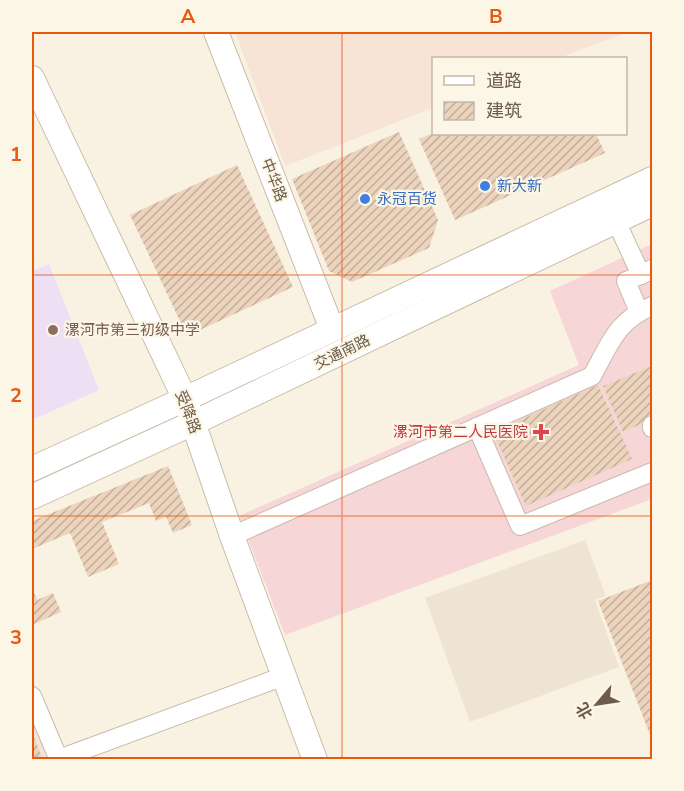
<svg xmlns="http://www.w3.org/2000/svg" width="684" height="791" viewBox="0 0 684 791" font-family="'Nunito Sans','Noto Sans SC',sans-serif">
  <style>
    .residential { fill: #efe4d1 }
    .commercial { fill: #f8e4d6 }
    .education { fill: #efdff5 }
    .medical { fill: #f6d6d7 }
    .building { fill: url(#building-hatch) }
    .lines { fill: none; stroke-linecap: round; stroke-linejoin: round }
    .street-casing { stroke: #c8baaa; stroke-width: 20 }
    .secondary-casing { stroke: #cbbba8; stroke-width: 26 }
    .street { stroke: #fff; stroke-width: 18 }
    .secondary { stroke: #fff; stroke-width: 24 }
    .grid { fill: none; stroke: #e8590c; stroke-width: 1.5; stroke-opacity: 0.55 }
    .shop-dot { fill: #3f7fe0; stroke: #fcf6e7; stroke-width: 2 }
    .education-dot { fill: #8d6e63; stroke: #fcf6e7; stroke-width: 2 }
    .health-dot { fill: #e0444e; stroke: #fcf6e7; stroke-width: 2 }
    .labels { text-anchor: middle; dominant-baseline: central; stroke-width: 4.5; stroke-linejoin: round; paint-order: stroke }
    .street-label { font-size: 15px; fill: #6d5b4b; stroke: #fcf6e7 }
    .shop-label { font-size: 15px; fill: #366cbe; stroke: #fcf6e7; text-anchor: start }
    .education-label { font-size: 15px; fill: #785e54; stroke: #fcf6e7; text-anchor: start }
    .health-label { font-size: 15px; fill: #be3a42; stroke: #fcf6e7; text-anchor: end }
    .neatline { fill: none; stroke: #e8590c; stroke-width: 2 }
    .grid-label { font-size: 20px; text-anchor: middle; font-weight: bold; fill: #e8590c }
  </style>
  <defs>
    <pattern id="building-hatch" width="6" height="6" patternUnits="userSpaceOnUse" patternTransform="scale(1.5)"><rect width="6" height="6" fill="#ebd3bc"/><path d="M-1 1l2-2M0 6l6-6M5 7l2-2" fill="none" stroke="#c3ae9b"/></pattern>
  </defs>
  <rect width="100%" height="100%" fill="#f9f2e2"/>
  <polygon class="residential" points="585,540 606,596 595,600 619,667 470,722 425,598"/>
  <g class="commercial">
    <polygon points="235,32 628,32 559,58 434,58 433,108 285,166"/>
    <polygon points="32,678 66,759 32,759"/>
  </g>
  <polygon class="education" points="49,264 99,390 32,420 32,271"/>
  <polygon class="medical" points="652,244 652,499 285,635 239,516 579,365 550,291"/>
  <g class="building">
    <polygon points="399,132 438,220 429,248 352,282 329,271 292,179"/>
    <polygon points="434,133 596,134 605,153 455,220 419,139"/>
    <polygon points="237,165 293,287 187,336 130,215"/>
    <polygon points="652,366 652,419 623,432 603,386"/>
    <polygon points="598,385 632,459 526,506 493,432"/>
    <polygon points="168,466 192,525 173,533 166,517 156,521 149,503 102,522 119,564 88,577 70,533 32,549 32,521"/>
    <polygon points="652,580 652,740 598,601"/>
    <polygon points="32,587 37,600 53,593 61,612 32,625"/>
    <polygon points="32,732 43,760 32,760"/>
  </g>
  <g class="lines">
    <defs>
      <g id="street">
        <polyline points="616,221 641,275 652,269"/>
        <polyline points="639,312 626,281 641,275"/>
        <polyline points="652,425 652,428"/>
        <polyline points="477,427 520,526 652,472"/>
        <path d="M232,536L592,376C610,344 616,321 652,306"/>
        <polyline points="32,696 59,760"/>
        <polyline points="59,759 284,676"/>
      </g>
      <g id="secondary">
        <polyline points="216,32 332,329"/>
        <polyline points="32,78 185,399 232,536 315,760"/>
        <polyline points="32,469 185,399 652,179"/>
        <polyline points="32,497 193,423 652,204"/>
      </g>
    </defs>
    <use href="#street" class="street-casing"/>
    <use href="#secondary" class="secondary-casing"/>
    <use href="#street" class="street"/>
    <use href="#secondary" class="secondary"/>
  </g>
  <path class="grid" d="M342,32V760M32,275H652M32,516H652"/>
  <g class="shop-dot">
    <circle cx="485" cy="186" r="6"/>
    <circle cx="365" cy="199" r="6"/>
  </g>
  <circle class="education-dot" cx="53" cy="330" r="6"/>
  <path class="health-dot" d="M538 423h6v6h6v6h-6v6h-6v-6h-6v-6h6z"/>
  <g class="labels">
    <g class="street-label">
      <text transform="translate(274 180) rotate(69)">中华路</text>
      <text transform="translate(342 352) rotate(-26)">交通南路</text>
      <text transform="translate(188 412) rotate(69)">受降路</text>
    </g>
    <g class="shop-label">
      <text x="497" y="186">新大新</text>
      <text x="377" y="199">永冠百货</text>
    </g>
    <g class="education-label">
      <text x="65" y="330">漯河市第三初级中学</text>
    </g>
    <g class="health-label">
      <text x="528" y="432">漯河市第二人民医院</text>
    </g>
  </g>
  <rect width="684" height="791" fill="none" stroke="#fcf6e7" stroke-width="66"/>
  <rect x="432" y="57" width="195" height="78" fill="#fcf6e7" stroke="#c3b8a9" stroke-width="1.5"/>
  <rect x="444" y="76" width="30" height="9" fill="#ffffff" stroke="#c3b8a9" stroke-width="1.5"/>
  <text x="486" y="87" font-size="18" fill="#6d5b4b">道路</text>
  <rect x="444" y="102" width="30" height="18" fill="url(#building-hatch)" stroke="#c3b8a9" stroke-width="1.5"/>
  <text x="486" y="117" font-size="18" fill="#6d5b4b">建筑</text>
  <g transform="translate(597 704) rotate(241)" stroke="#fcf6e7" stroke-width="4.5" paint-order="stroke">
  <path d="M0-4.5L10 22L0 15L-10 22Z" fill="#6d5b4b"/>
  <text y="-9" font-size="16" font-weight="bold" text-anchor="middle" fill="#6d5b4b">北</text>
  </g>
  <rect x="33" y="33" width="618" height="725" class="neatline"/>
  <g class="grid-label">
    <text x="188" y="23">A</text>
    <text x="496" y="23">B</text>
    <text x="16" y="161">1</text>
    <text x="16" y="402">2</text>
    <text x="16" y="644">3</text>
  </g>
</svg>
